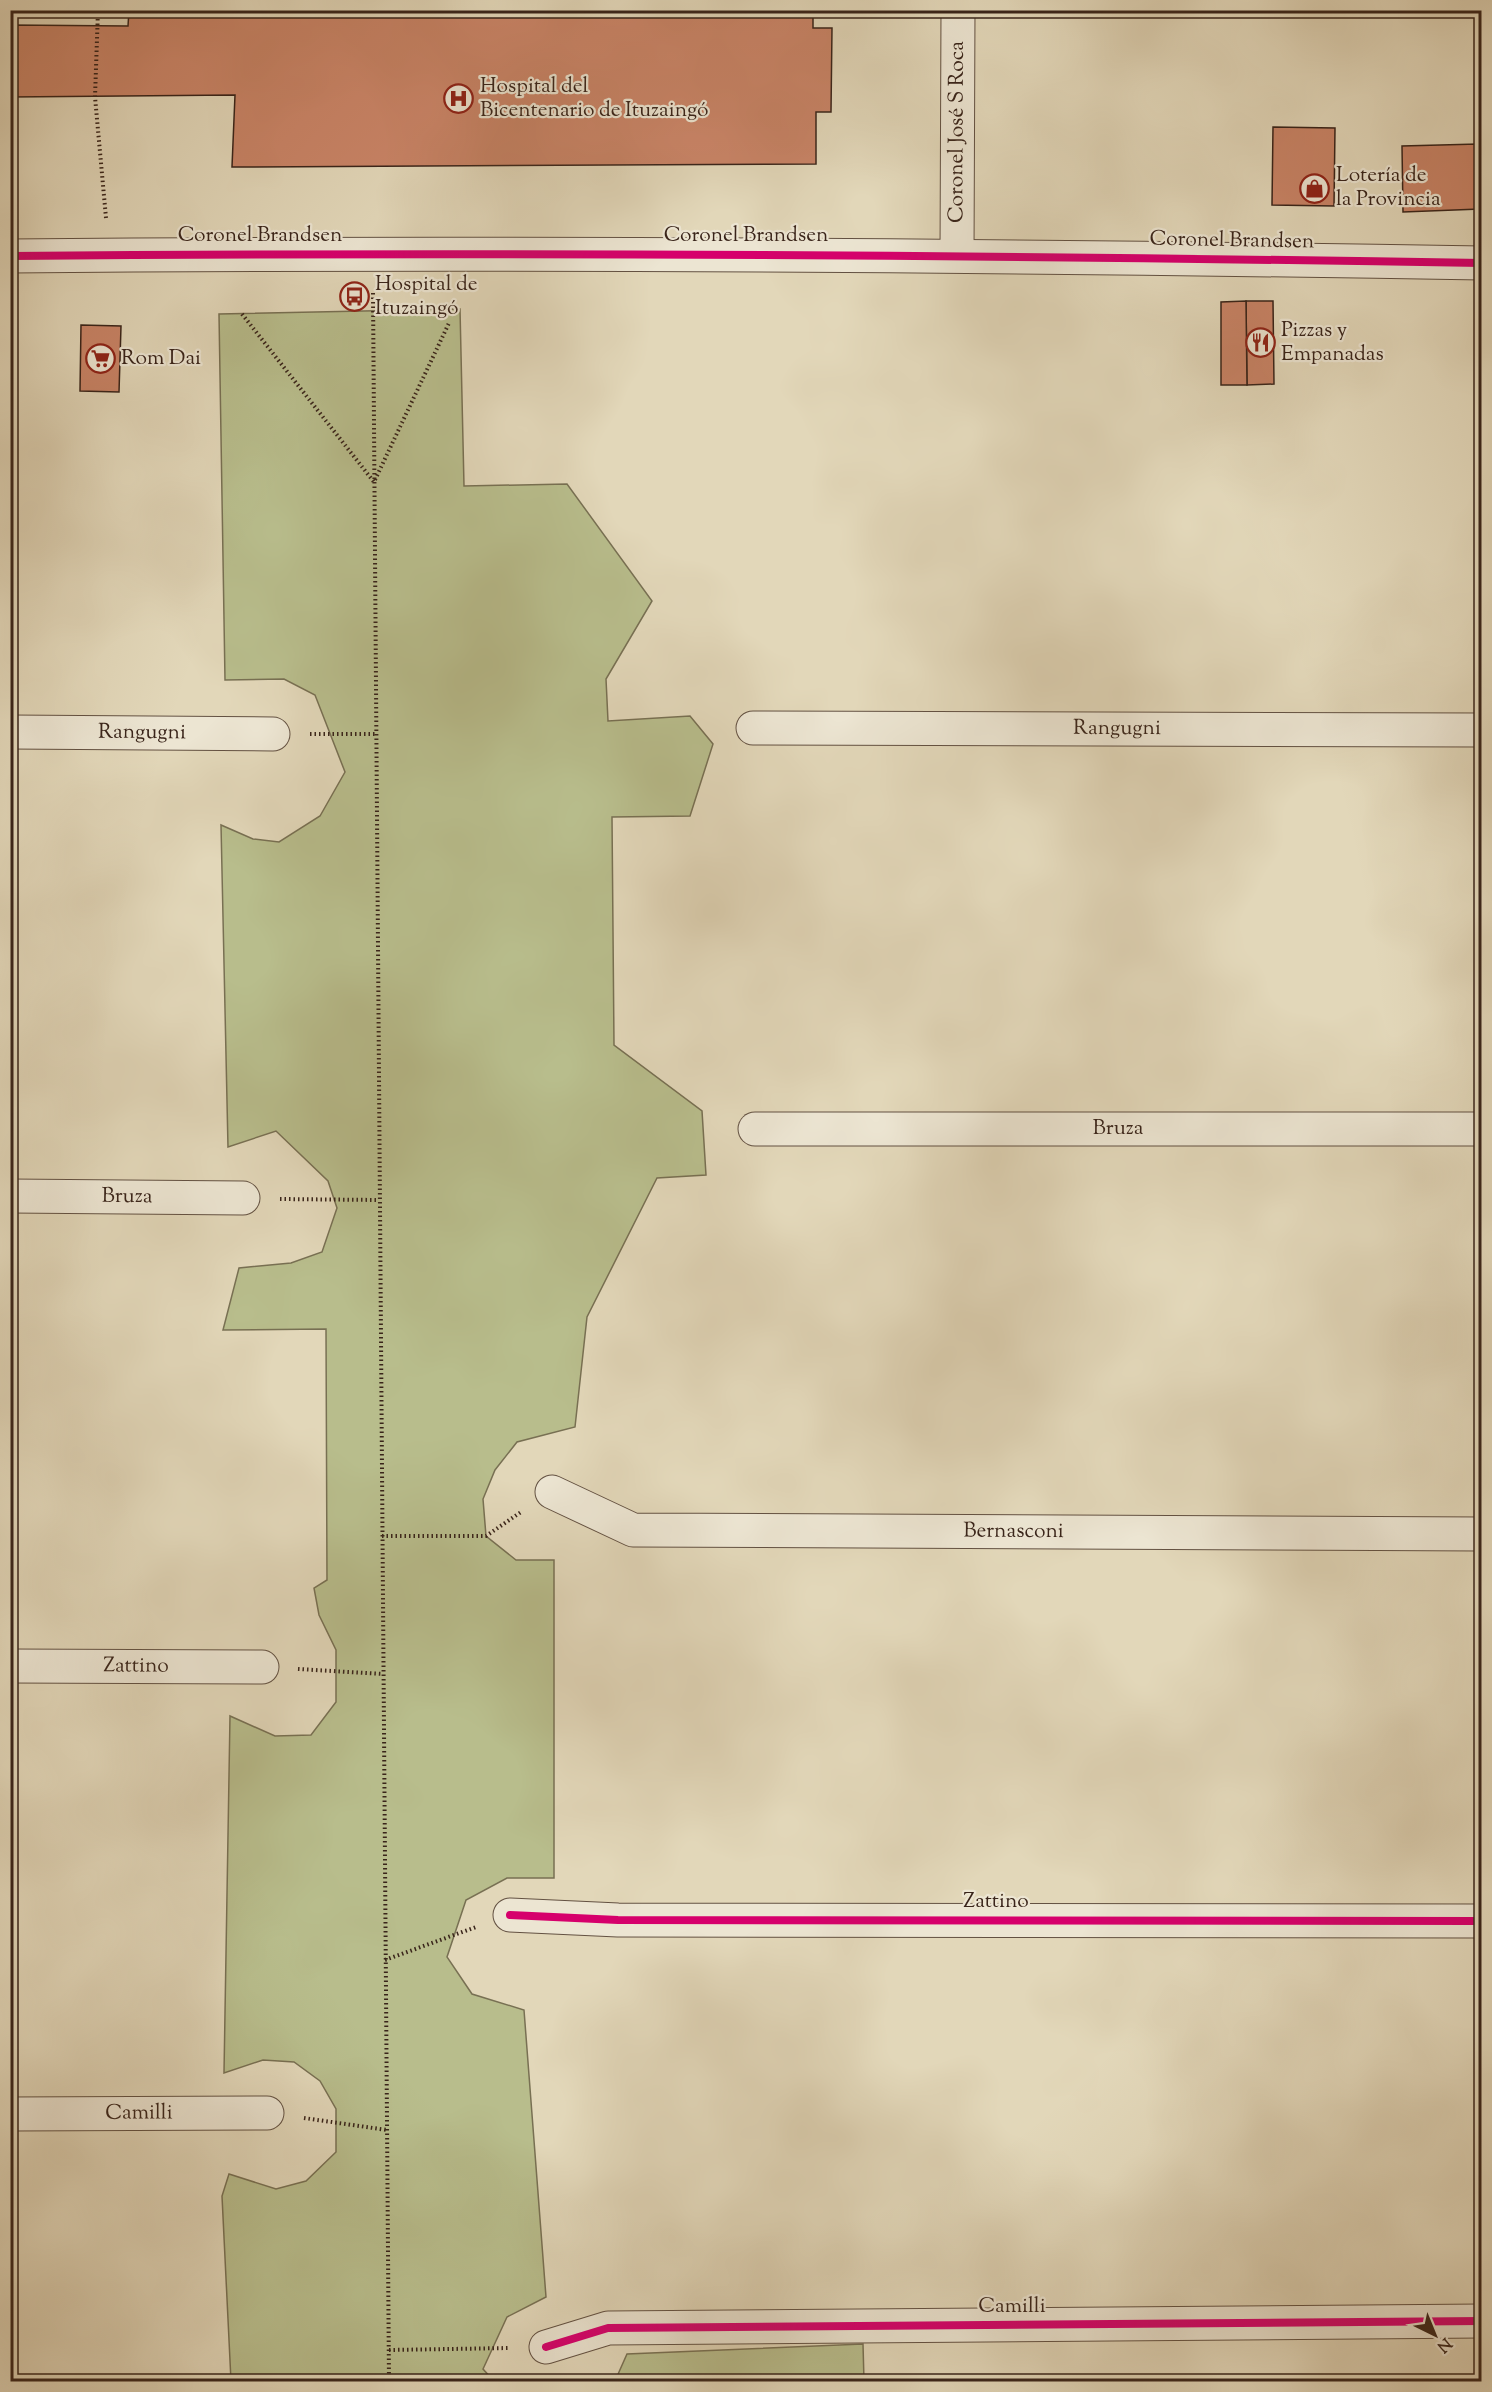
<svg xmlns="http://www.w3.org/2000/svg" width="1492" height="2392" viewBox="0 0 1492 2392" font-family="'Sorts Mill Goudy',serif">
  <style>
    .green { fill: #b8bd8c; stroke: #787053; stroke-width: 1.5 }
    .building { fill: #c98467; stroke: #39241a; stroke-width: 1.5 }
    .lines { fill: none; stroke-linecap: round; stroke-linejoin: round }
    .minor-casing { stroke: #635142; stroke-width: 35 }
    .path { stroke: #39241a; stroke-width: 4; stroke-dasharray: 1.5 3; stroke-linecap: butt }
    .minor { stroke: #ece5d2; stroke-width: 33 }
    .cycleway-casing { stroke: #ece5d2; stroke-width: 11 }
    .cycleway { stroke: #d6006c; stroke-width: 8 }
    .labels { text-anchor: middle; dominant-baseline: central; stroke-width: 4.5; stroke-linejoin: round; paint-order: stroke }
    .poi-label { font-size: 21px; fill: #39241a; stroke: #ece5d2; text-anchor: start }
    .street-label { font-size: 21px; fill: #39241a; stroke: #ece5d2 }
  </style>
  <rect width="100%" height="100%" fill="#e2d7b9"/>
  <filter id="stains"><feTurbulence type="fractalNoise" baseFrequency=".00333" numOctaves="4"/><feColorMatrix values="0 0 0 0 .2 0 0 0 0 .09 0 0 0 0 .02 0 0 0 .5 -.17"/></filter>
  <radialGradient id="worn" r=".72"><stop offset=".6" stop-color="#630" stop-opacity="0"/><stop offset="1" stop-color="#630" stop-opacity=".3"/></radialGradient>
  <g class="green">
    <polygon points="460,309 464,486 567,484 652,601 606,679 608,721 690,716 713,744 690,816 612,817 614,1045 702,1111 706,1175 657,1178 587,1317 575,1427 517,1442 495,1470 483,1499 486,1536 516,1560 554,1560 554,1878 507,1878 466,1900 447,1957 472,1994 524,2010 546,2297 507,2317 483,2369 494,2381 231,2381 222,2196 229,2174 276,2189 306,2181 336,2152 336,2109 320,2081 294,2062 263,2060 224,2073 230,1716 275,1736 311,1735 336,1702 336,1650 319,1615 314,1588 327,1580 326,1329 223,1330 239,1268 291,1263 322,1252 337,1208 328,1181 276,1131 228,1147 221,825 253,839 279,842 320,816 345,772 315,695 284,679 225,680 219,314"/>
    <polygon points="863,2344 864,2381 615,2381 627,2354"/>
  </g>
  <g class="building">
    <polygon points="129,10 813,10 813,28 832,28 831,112 816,112 816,164 232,167 235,95 10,97 10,25 128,26"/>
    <polygon points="1273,127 1335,128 1334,206 1272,205"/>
    <polygon points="1478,144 1480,209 1403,212 1402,146"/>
    <polygon points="1246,301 1273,301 1274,384 1247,385"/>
    <polygon points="1246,301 1247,385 1221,385 1221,302"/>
    <polygon points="81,325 121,326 119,392 80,391"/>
  </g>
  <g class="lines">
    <defs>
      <g id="minor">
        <path id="s1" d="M957,255L958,10"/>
        <path d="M10,256C501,252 991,255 1482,263"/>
        <path id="s2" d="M753,728L1482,730"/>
        <path id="s3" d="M10,732L273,734"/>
        <path id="s4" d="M755,1129H1482"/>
        <path id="s5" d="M10,1196L243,1198"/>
        <path id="s6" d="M552,1492L633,1530L1482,1534"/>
        <path id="s7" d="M10,1666L262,1667"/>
        <polyline points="510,1915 618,1920 1482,1921"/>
        <path id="s8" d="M10,2114L267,2113"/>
        <polyline points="546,2347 608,2328 1482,2321"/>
      </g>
    </defs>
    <use href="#minor" class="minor-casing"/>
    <g class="path">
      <polyline points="98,10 95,97 106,218"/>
      <polyline points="373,293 389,2382"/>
      <polyline points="242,314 374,482 449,323"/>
      <polyline points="310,734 375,734"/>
      <polyline points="280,1199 379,1200"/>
      <polyline points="382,1536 486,1536 521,1512"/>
      <polyline points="298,1669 383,1674"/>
      <polyline points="385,1960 476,1927"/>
      <polyline points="304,2118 387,2130"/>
      <polyline points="389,2350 509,2348"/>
    </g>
    <use href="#minor" class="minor"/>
    <defs>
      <g id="cycleway">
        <path d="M10,256C501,252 991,255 1482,263"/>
        <polyline points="510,1915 618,1920 1482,1921"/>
        <polyline points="546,2347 608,2328 1482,2321"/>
      </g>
    </defs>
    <use href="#cycleway" class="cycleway-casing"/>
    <use href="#cycleway" class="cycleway"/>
  </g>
  <defs>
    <symbol id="hospital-ring" viewBox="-11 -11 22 22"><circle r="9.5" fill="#ece5d2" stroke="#8f2418" stroke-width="1.5"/><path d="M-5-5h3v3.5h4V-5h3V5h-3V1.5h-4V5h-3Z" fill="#8f2418"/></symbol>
    <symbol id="shop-ring" viewBox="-11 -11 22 22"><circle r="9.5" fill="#ece5d2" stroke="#8f2418" stroke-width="1.5"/><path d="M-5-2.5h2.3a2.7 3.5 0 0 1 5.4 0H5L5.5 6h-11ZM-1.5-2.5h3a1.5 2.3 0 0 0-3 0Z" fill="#8f2418"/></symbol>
    <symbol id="bus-ring" viewBox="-11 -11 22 22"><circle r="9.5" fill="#ece5d2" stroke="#8f2418" stroke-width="1.5"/><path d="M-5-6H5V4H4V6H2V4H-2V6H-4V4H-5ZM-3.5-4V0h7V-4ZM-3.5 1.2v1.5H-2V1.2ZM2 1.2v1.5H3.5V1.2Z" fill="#8f2418"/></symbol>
    <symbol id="restaurant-ring" viewBox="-11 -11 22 22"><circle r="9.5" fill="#ece5d2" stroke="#8f2418" stroke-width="1.5"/><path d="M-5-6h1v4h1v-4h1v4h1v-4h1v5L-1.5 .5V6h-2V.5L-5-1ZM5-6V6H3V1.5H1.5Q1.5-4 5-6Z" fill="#8f2418"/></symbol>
    <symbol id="supermarket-ring" viewBox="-11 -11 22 22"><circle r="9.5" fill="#ece5d2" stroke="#8f2418" stroke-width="1.5"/><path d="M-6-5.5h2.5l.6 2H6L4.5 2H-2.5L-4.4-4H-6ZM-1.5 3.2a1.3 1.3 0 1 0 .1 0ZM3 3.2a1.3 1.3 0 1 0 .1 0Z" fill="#8f2418"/></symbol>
  </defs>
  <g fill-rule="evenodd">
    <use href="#hospital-ring" x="442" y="82" width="33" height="33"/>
    <use href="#shop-ring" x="1298" y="172" width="33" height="33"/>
    <use href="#bus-ring" x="338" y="280" width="33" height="33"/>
    <use href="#restaurant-ring" x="1244" y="326" width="33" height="33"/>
    <use href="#supermarket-ring" x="84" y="342" width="33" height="33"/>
  </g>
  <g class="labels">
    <g class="poi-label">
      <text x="480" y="87">Hospital del<tspan x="480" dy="24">Bicentenario de Ituzaingó</tspan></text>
      <text x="1336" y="176">Lotería de<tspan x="1336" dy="24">la Provincia</tspan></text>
      <text x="375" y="285">Hospital de<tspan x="375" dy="24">Ituzaingó</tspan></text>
      <text x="1281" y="331">Pizzas y<tspan x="1281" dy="24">Empanadas</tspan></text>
      <text x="121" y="359">Rom Dai</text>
    </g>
    <g class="street-label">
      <text stroke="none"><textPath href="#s1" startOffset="123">Coronel José S Roca</textPath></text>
      <text x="260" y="236">Coronel Brandsen</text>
      <text x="746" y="236">Coronel Brandsen</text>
      <text transform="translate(1232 241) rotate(1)">Coronel Brandsen</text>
      <text stroke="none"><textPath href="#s2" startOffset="364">Rangugni</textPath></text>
      <text stroke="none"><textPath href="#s3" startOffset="132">Rangugni</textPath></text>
      <text stroke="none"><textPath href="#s4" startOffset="363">Bruza</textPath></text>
      <text stroke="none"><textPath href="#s5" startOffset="117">Bruza</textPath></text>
      <text stroke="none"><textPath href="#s6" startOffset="470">Bernasconi</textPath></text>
      <text stroke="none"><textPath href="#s7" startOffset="126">Zattino</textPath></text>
      <text x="996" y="1902">Zattino</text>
      <text stroke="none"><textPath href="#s8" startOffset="129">Camilli</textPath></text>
      <text x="1012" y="2307">Camilli</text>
    </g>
  </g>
  <rect width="1492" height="2392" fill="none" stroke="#e2d7b9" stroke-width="36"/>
  <rect x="12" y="12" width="1468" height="2368" fill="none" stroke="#39241a" stroke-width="3"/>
  <rect x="18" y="18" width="1456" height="2356" fill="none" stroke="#39241a" stroke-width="1.5"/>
  <g transform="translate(1435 2335) rotate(137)" stroke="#ece5d2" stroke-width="4.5" paint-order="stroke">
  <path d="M0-4.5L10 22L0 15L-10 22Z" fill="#39241a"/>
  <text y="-9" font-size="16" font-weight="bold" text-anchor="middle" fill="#39241a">N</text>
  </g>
  <rect width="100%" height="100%" filter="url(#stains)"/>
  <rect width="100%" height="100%" fill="url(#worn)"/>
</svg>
